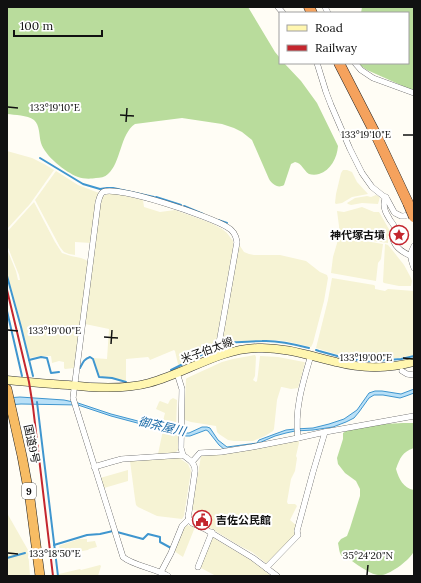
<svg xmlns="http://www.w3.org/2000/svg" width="421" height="583" viewBox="0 0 421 583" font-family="Lora,'Noto Sans JP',serif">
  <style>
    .farmland { fill: #f6f3d4 }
    .forest { fill: #b9dc9c }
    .water { fill: #b9e0f7; stroke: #3f96cf }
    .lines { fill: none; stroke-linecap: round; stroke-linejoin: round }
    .stream { stroke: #3f96cf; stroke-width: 2 }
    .minor-casing { stroke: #444; stroke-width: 6 }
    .secondary-casing { stroke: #333; stroke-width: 9 }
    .trunk-casing { stroke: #222; stroke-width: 10 }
    .motorway-casing { stroke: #222; stroke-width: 11 }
    .minor { stroke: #fff; stroke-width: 5.5 }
    .secondary { stroke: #fff6b0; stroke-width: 8 }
    .trunk { stroke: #f7bc64; stroke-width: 9 }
    .motorway { stroke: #f5a25d; stroke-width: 10 }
    .rail { stroke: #c4262e; stroke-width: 2 }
    .motorway-bridge-casing { stroke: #222; stroke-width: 11; stroke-linecap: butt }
    .motorway-bridge { stroke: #f5a25d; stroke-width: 10 }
    .ticks { fill: none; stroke: #111; stroke-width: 1.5 }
    .labels { text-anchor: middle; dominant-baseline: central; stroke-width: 4; stroke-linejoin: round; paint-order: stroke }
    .shield { fill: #fff; stroke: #585858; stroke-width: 1 }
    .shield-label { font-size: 10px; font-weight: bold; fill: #111 }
    .poi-label { font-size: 11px; font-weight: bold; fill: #111; stroke: #fff; text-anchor: end }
    .street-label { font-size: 11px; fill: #111; stroke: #fff }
    .water-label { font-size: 12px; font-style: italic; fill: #1768a6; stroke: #fff }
    .ticks-label { font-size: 10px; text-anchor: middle; fill: #111; stroke: #fff; stroke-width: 4; stroke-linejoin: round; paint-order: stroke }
  </style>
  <rect width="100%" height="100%" fill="#fffdf5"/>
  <g class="farmland">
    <polygon points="7,151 32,158 44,164 54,170 30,204 7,229"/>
    <polygon points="343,170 347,170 352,172 357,182 368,194 352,197 342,203 336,204 335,203 336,194 341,173"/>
    <polygon points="56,171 78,185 99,193 91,243 75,242 75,255 69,254 64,252 60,247 35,200"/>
    <polygon points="113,193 143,200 144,207 160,212 175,210 211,223 222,229 227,233 233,241 233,248 217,338 213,343 204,353 179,365 178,364 175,351 174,350 150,360 149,358 148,357 126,359 126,381 125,381 112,378 99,376 93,358 107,359 109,329 85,324 100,203 103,196 108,194"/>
    <polygon points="376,195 380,197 378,204 362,203 351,205 348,204 347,203 355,198 367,196 371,197"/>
    <polygon points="34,202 55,242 62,253 71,256 81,258 86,260 89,263 75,368 65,369 64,368 64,362 59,361 52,363 51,356 41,356 29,358 20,320 7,273 7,249 16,271 18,280 20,280 19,275 7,245 7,232"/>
    <polygon points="362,207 374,212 379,212 390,231 388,237 388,243 365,240 339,238 339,226 337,211 344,212"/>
    <polygon points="338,240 365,241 383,244 381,259 378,263 376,281 331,273 333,257"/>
    <polygon points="385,244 388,245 393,251 404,265 411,278 412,281 411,286 399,286 384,283 383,282"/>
    <polygon points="238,246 240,246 244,252 249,254 254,255 280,255 306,261 320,272 327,275 328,278 324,301 313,343 311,347 285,341 273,340 251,341 238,342 222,340"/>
    <polygon points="332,278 374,285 375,286 375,289 385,291 388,289 414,291 414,355 398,358 374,360 363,360 339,355 316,348 328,300"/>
    <polygon points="255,355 256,357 255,376 253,380 256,382 257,381 258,374 260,356 261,356 278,357 304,362 305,363 298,388 291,389 282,387 281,387 277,400 274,429 273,431 265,436 253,441 234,441 228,440 219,434 217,432 216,426 191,422 185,420 184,419 186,379 187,378 222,362 233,359"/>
    <polygon points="173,398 177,400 176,430 163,426 162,425 165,413 156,409 159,402 160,401 168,404 170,400"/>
    <polygon points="163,430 178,434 178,450 175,453 158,454"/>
    <polygon points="298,441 299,441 299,443 296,456 297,458 295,471 291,479 287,502 288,504 295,504 297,506 290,520 296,525 296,535 267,564 252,552 238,545 209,527 208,513 193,510 192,509 201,456 249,450"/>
    <polygon points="179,458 188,464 191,471 184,516 182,519 157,516 138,507 136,505 135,499 130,461"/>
    <polygon points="128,470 128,481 104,488 100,478"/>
    <polygon points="7,513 28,550 30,576 7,576"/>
    <polygon points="187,525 195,527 183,557 174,551 183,527"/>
    <polygon points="212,537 254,562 271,576 216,576 201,568 200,566"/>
    <polygon points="79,539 87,539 87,542 95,541 97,547 89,549 88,550 61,555 59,546 61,545"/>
    <polygon points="100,565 101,566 98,576 59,576 59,574 80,569 81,570"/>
  </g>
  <g class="forest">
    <path d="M7,7H248L275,52L280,58V63H284L301,81L317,103L338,146C337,158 331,170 319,174C316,175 312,175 309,174C303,170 302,163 295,162L291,164L284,185C278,189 272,184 269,179L252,140L242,132L234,128L222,124L182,118L135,124C120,134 121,163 108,174C105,177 100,178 96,178C91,179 83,179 78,177C65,172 45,156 41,143C39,136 40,125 34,120C27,115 15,115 7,114Z"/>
    <polygon points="362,7 414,7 414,91 367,70 361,66 358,63 408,63 408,13 361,13"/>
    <path d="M403,423H414V448C402,452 400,458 396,469C399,479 403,488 414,490V530C413,536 416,545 414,551C411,559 391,574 382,575C374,577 359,566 352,561C348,559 344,559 341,555C339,552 339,547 338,543L341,539L347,536L350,528L360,496V489L356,481L345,473L338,464L337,458L343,439V433L348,430L384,424Z"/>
  </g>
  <polygon class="water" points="414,389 414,393 406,396 400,398 383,395 374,395 369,398 359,412 354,418 346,422 333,427 313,430 295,431 286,433 275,436 259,443 225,450 219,445 208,431 206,430 190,436 186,436 111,416 78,405 21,404 7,405 7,398 20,397 64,400 78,403 111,414 184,433 189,433 202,427 207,427 210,428 218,440 227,447 257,443 259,440 275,434 286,430 295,429 313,428 329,424 344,419 357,410 369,393 375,391 382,391 401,394"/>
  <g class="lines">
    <g class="stream">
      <polyline points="40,158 83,184 100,189 107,188 113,188 154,197"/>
      <polyline points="156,197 181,205"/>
      <polyline points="184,206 203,214"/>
      <polyline points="218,220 227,223"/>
      <polyline points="7,276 21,327 33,376"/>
      <polyline points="7,311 22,376"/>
      <path d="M222,341C238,344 246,341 262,341C278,340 294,344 309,348"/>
      <polyline points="316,350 319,351 341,357 363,361 375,361 401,359 414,356"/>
      <polyline points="29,360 41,357 47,358 51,373 59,372"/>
      <path d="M80,368C83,362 84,359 90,357L93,359L99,377L112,378L126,382"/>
      <polyline points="171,370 205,353 209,350 217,341"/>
      <polyline points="37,402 58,576"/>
      <polyline points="117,532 143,539 148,534 160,537 160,542 171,548"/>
      <polyline points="54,545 87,535 100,534 113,531"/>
      <polyline points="7,558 25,553"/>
    </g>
    <defs>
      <g id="minor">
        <polyline points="278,7 283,13"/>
        <polyline points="325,7 328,13"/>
        <polyline points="317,63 326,92 331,105 350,149 362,173 372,187 387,199 394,212 395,213 401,216 404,216 414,213"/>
        <polyline points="355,63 361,70 373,78 414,93"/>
        <path d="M386,197C382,204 385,212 389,218C390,221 393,223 394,226C395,232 391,236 394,242C397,249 404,253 411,256"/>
        <path d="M414,246C409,254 411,260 414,268"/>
        <polyline points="402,371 407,374 414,375"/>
        <polyline points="177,373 182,389 181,448 183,455"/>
        <path d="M298,438C294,410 303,382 311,355"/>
        <polyline points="192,462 200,453 221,452 252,447 298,438 325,432 414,416"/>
        <path d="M94,467L111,462L122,459L183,455C189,460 195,462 195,471L189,512L188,516L189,519L192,523L205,529L253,558L277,576"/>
        <polyline points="198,567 212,532"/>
        <polyline points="266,568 298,535 297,531 313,472 325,432"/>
        <polyline points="161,572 171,553 182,526 189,519"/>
        <path d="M168,576C156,569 132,565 123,557L73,398L98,203C99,199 100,194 103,192C117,185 212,217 227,227C233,230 236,235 237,242L218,349L219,355"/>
      </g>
      <path id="secondary" d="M7,380C27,382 47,384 68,385C94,388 123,390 149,383C187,373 218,349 258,348C285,347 310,356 336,362C362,369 388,369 414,362"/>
      <polyline id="trunk" points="7,389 22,456 30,499 40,576"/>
      <g id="motorway">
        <polyline points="309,7 312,13"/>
        <polyline points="339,63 376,135 408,203"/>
      </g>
    </defs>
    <use href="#minor" class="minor-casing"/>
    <use href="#secondary" class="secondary-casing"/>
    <use href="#trunk" class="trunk-casing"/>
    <use href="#motorway" class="motorway-casing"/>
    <use href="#minor" class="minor"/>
    <use href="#secondary" class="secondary"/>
    <use href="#trunk" class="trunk"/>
    <use href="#motorway" class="motorway"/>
    <polyline class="rail" points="7,290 29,382 33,407 53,576"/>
    <defs>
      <polyline id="motorway-bridge" points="408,203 414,217"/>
    </defs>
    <use href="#motorway-bridge" class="motorway-bridge-casing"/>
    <use href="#motorway-bridge" class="motorway-bridge"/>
  </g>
  <path class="ticks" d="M8,107L18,108M120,115L134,116M126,122L127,108M403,135H413M8,330L18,331M104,337L118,338M111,344L112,330M403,358L413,359M8,553L18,554M367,575L368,565"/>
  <defs>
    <symbol id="sight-ring" viewBox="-11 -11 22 22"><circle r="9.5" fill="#fff" stroke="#c4262e" stroke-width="1.5"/><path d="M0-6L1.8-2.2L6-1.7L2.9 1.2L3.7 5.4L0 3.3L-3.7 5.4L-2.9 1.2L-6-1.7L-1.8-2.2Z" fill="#c4262e"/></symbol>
    <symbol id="civic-ring" viewBox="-11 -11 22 22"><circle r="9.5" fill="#fff" stroke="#c4262e" stroke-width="1.5"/><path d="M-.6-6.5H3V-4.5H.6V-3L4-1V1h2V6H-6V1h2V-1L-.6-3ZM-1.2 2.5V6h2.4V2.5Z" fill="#c4262e"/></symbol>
  </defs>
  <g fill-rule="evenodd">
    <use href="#sight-ring" x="388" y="224" width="22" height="22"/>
    <use href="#civic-ring" x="191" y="509" width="22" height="22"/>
  </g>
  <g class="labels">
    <rect class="shield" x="22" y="483" width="14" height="16" rx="3"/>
    <g class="shield-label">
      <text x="29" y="491">9</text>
    </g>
    <g class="poi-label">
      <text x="385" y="235">神代塚古墳</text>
      <text x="216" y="520" text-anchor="start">吉佐公民館</text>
    </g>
    <g class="street-label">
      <text transform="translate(207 350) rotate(-20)">米子伯太線</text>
      <text transform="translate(32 444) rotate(78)">国道9号</text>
    </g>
    <g class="water-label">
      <text transform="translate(162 426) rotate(13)">御茶屋川</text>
    </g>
  </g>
  <g class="ticks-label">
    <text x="55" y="111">133°19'10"E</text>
    <text x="366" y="138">133°19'10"E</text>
    <text x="55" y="334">133°19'00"E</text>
    <text x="366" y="361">133°19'00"E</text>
    <text x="55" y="557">133°18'50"E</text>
    <text x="368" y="559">35°24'20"N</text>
  </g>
  <rect width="421" height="583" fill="none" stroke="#111111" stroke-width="16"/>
  <rect x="279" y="12" width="130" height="52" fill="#ffffff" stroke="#a0a0a0"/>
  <rect x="287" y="25" width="20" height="6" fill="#fff6b0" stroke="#a0a0a0"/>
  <text x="315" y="32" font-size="12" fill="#111111">Road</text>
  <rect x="287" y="45" width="20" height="6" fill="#c4262e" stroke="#a0a0a0"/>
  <text x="315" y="52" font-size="12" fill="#111111">Railway</text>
  <path d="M14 30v6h88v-6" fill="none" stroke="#111111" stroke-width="2"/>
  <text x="20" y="30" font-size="12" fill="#111111" stroke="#ffffff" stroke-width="3" paint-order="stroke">100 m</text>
</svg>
